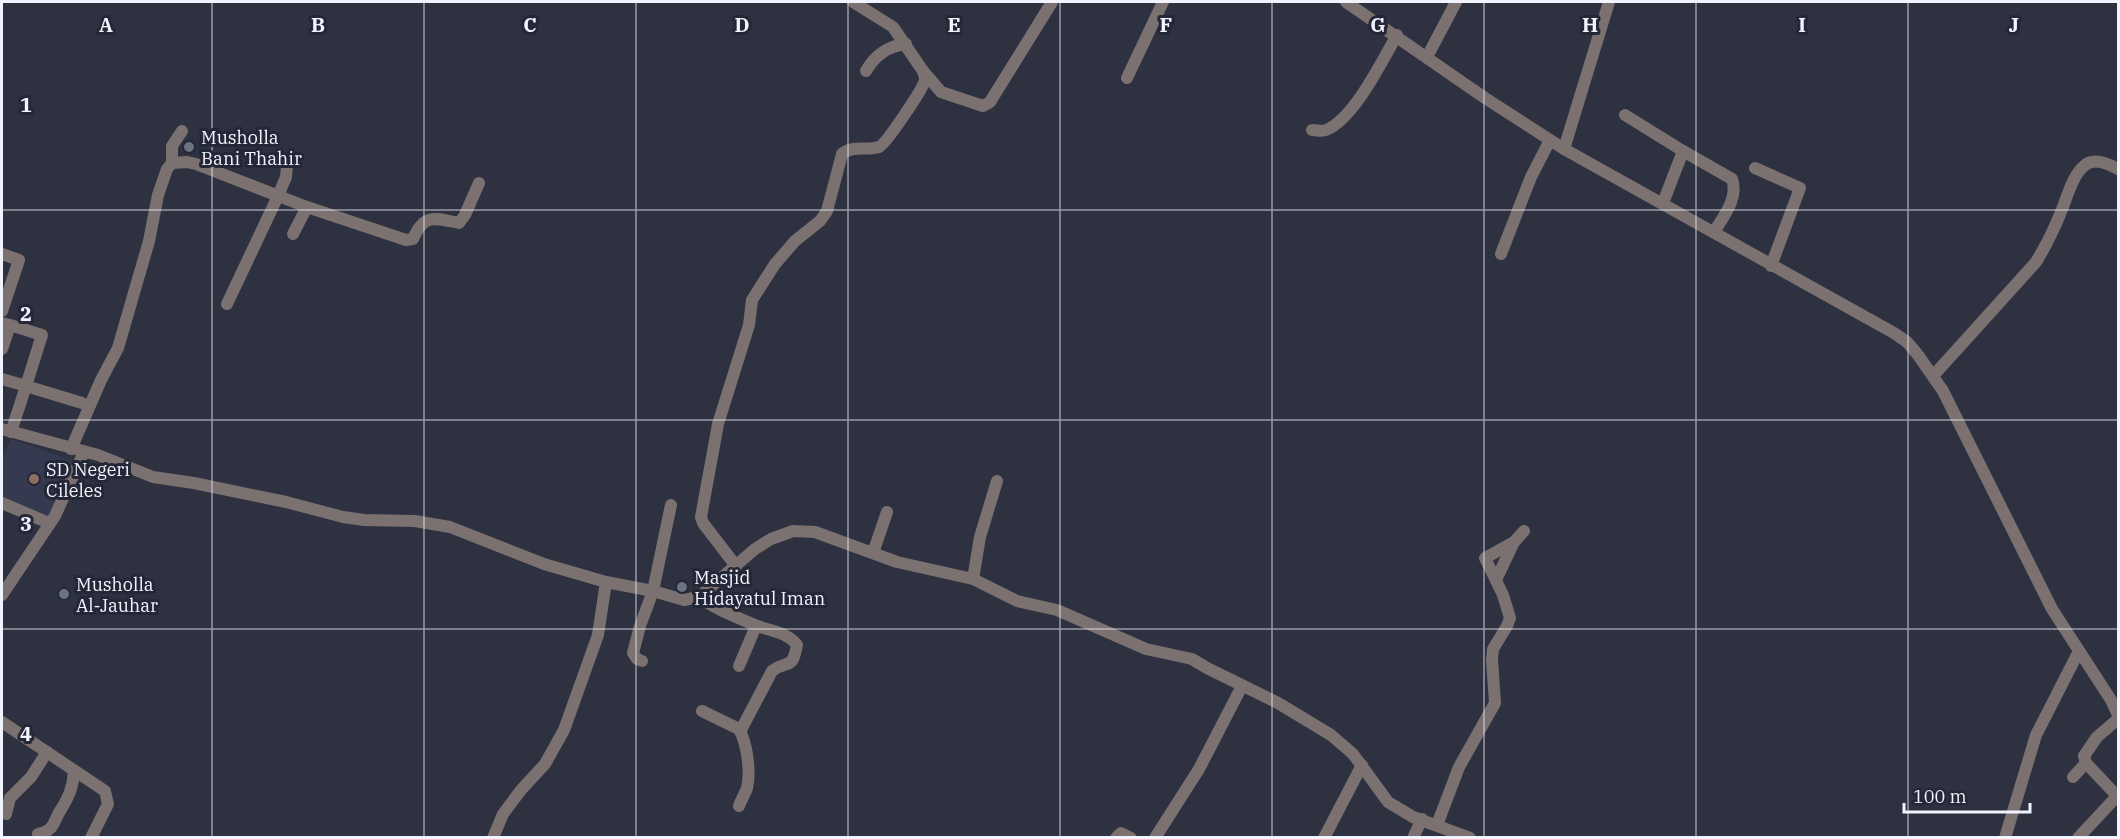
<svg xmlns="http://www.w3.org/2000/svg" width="2120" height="839" viewBox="0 0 2120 839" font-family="'IBM Plex Serif',serif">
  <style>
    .built { fill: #363a50 }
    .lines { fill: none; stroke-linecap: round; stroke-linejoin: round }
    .minor { stroke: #7b7170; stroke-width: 12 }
    .grid { fill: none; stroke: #f1f3fe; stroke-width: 1.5; stroke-opacity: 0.55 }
    .worship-dot { fill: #6b7280; stroke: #242736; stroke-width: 2 }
    .education-dot { fill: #8d6e63; stroke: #242736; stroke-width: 2 }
    .labels { text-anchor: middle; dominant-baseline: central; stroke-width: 6; stroke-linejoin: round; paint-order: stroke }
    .poi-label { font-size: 18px; fill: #f1f3fe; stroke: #242736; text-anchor: start }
    .grid-label { font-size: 20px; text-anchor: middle; font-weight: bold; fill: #f1f3fe; stroke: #242736; stroke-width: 6; stroke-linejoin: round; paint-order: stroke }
  </style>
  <rect width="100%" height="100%" fill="#2e3140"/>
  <polygon class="built" points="11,439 74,461 52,518 2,497 2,459"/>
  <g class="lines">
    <g class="minor">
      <polyline points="1346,2 1485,98 1564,149 1894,333 1907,342 1918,355 1943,391 2052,609 2111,700 2118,715"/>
      <polyline points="1427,57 1456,2"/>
      <path d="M866,71C875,55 888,46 906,44"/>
      <polyline points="923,71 941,92 983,106 990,102 1052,2"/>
      <polyline points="1127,78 1163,2"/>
      <polyline points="1625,115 1683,151"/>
      <path d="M1312,130C1317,130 1322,132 1326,130C1354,119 1382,61 1397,35"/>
      <polyline points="1564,149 1609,2"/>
      <polyline points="172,163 172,146 182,131"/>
      <polyline points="1755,168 1800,188 1771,266"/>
      <path d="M1663,203L1683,151L1732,179C1739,198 1723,217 1714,232"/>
      <polyline points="293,234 307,207"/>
      <polyline points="2,254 19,260 2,311"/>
      <polyline points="1501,254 1531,177 1550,140"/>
      <polyline points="227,304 278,196 286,177 287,166"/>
      <polyline points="2,323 10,325 2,349"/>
      <polyline points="10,325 42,335 26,386 82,403"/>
      <path d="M1933,376L2036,262C2046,246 2054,229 2061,212C2067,198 2072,176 2084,166C2093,157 2109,164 2118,169"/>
      <polyline points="2,379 26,386 11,432"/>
      <polyline points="2,429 98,455 153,477 194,483 286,502 343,517 364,520 415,521 450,527 544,564 606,582 653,591 684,600 699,597 755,549 771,539 793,531 815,532 897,562 973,579 1017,601 1057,610 1146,649 1192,659 1207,668 1278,703 1331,735 1353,754 1388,802 1413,817 1470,838"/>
      <path d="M71,449L101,380L118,348L149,241L158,195L167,169L172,163L187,162L196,164L307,207L406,240L413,239C424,213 435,218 459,223L465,215L479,183"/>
      <polyline points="2,503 49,523"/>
      <polyline points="873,553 887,512"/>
      <path d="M736,566L703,523L701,517L718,424L749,325L752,300L775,264L795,241L820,221L827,211L842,154C852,145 867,151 879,147C886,144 923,89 925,80C925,76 924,74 923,71L893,27L853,2"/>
      <polyline points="973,579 980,537 997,481"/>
      <polyline points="1496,580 1514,542"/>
      <polyline points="2,595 55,516 84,452"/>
      <path d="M699,597C715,609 736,617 755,625C769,631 788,632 797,645C792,671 789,659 772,671L742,728L739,729L702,711"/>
      <polyline points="642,661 637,659 633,653 640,626 653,591 671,505"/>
      <polyline points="739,666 756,626"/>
      <polyline points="2,722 105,791 108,804 91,838"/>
      <polyline points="2073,777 2086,763"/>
      <polyline points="2117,796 2086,763 2084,756 2097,737 2118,719"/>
      <path d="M739,806C741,800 745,794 747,788C751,772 747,743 739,729"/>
      <polyline points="6,814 10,798 31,777 47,752"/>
      <polyline points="1437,825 1459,767 1495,703 1492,660 1493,649 1507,626 1510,618 1503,595 1485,558 1514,542 1524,531"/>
      <path d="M38,834C55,830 52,824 60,811C69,797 73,787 74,771"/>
      <polyline points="493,838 503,814 521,790 545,764 564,730 598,635 606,582"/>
      <polyline points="1116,838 1121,833 1131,838"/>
      <polyline points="1155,838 1199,769 1242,686"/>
      <polyline points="1324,838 1362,765"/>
      <polyline points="1413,838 1422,819"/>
      <polyline points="2005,838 2036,735 2079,651"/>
      <polyline points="2078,838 2118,795"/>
    </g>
  </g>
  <path class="grid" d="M212,2V838M424,2V838M636,2V838M848,2V838M1060,2V838M1272,2V838M1484,2V838M1696,2V838M1908,2V838M2,210H2118M2,420H2118M2,629H2118"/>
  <g class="worship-dot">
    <circle cx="189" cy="147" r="6"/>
    <circle cx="682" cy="587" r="6"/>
    <circle cx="64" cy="594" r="6"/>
  </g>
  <circle class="education-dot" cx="34" cy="479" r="6"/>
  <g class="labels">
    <g class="poi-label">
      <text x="201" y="137">Musholla<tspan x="201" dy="21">Bani Thahir</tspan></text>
      <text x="46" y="469">SD Negeri<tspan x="46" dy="21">Cileles</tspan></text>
      <text x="694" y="577">Masjid<tspan x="694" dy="21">Hidayatul Iman</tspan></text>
      <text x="76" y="584">Musholla<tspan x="76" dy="21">Al-Jauhar</tspan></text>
    </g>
  </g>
  <g class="grid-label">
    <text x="106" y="32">A</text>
    <text x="318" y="32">B</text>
    <text x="530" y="32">C</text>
    <text x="742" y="32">D</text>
    <text x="954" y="32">E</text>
    <text x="1166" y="32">F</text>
    <text x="1378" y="32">G</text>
    <text x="1590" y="32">H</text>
    <text x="1802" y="32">I</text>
    <text x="2014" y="32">J</text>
    <text x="26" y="112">1</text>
    <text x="26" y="321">2</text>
    <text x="26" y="531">3</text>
    <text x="26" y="741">4</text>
  </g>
  <rect width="2120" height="839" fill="none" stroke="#f1f3fe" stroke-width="6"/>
  <path d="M1904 803v9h126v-9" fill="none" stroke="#f1f3fe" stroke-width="3"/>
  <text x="1913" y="803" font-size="18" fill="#f1f3fe" stroke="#242736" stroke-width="4.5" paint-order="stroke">100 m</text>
</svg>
